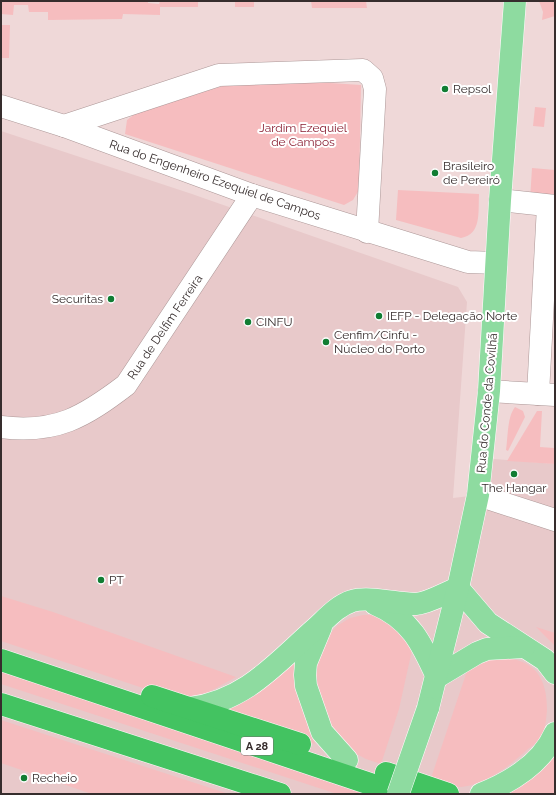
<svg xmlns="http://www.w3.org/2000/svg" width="556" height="795" viewBox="0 0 556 795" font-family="Raleway,sans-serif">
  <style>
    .built { fill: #e8c9ca }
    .green { fill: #f6bdbf }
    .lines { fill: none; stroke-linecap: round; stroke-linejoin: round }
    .minor-casing { stroke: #ac9797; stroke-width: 23 }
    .major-casing { stroke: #fff; stroke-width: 23 }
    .highway-casing { stroke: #fff; stroke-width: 23 }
    .minor { stroke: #fff; stroke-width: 22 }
    .major { stroke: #8edba0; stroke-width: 22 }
    .highway { stroke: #43c361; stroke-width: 22 }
    .major-bridge-casing { stroke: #fff; stroke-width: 23; stroke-linecap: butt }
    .major-bridge { stroke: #8edba0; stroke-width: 22 }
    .poi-dot { fill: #117d33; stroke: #fff; stroke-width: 1.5 }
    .labels { text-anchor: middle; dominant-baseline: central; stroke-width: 4; stroke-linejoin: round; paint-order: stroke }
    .shield { fill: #fff; stroke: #726c6c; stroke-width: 1 }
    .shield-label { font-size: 11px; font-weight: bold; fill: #362d2d }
    .poi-label { font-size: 12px; fill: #362d2d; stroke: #fff; text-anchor: start }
    .park-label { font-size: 12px; fill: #891e32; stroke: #fff }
    .street-label { font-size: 12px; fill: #362d2d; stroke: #fff }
  </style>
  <rect width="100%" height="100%" fill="#efd8d8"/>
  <polygon class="built" points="1,131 192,194 458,287 467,302 453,498 478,495 482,458 555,464 555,794 1,794"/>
  <g class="green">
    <polygon points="1,1 66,1 66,2 148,1 148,3 159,4 160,1 198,1 198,7 160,7 160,15 123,14 122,19 48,20 48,12 29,12 28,5 14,5 13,15 1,14"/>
    <rect x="235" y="1" width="19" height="6"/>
    <polygon points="311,1 366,1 367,8 312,8"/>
    <polygon points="539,1 555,1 555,16 542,20 543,12"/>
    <polygon points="1,25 10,25 9,58 1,58"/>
    <polygon points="299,81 361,85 359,190 353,200 344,205 125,134 127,120 136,113 226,85"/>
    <polygon points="535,107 546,108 544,127 533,126"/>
    <polygon points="532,168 555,170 555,202 530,200"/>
    <path d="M398,190L479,194C478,212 482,234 461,238L396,220Z"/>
    <path d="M515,407L523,411L525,417L508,451L506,450C508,438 507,417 515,407Z"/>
    <polygon points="537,411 542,411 540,447 554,448 555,464 507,461"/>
    <polygon points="1,596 53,612 236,677 207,693 180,698 155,692 1,641"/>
    <polygon points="363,615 378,615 404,633 412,650 399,709 381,764 366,759 347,749 334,733 323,710 313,671 325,639 337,626 350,618"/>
    <polygon points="536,627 555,633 555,646"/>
    <polygon points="298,655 300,702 315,744 220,712 240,704 256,693"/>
    <path d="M498,657C533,659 547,675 547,710C546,719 546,730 540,739C537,743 532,746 528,749C508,767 480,790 450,787C444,787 436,783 430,781L467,671L481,662Z"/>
    <polygon points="1,672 367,794 337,794 1,684"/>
    <polygon points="1,720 229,794 92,794 1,763"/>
    <polygon points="555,756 555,794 502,794 550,760"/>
  </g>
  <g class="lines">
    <defs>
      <g id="minor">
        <polyline points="1,106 64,126 252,195 468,262 496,263"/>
        <polyline points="64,126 219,75 363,70 372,78 375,89 367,232"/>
        <polyline points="500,200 555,206"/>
        <polyline points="489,391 555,395"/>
        <polyline points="538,394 548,206"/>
        <path d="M1,427C56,434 84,417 126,385L252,195"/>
        <polyline points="478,495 555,520"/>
      </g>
      <g id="major">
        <polyline points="458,588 488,623 545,660 555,673"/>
        <path d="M375,604C411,619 422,644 437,677"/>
        <polyline points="321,627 306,663 305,675 306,686 322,732 347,760"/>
        <polyline points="437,677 477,653 487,649 524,647"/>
        <path d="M190,708C246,701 276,663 316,628C327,618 337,606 352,601C369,596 397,604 416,604C429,603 445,593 458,588"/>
        <polyline points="428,708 458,588 478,495 489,391 500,200 515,1"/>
        <path d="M481,794C511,782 542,763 555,733"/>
      </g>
      <g id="highway">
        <polyline points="1,660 400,794"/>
        <polyline points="152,696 300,744"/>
        <polyline points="1,704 280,794"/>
        <polyline points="386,773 448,794"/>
      </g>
    </defs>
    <use href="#minor" class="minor-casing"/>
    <use href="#major" class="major-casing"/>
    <use href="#highway" class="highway-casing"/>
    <use href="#minor" class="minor"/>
    <use href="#major" class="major"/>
    <use href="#highway" class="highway"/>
    <defs>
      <polyline id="major-bridge" points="398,794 428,708"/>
    </defs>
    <use href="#major-bridge" class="major-bridge-casing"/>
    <use href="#major-bridge" class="major-bridge"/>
  </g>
  <g class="poi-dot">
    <circle cx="445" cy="89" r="4"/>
    <circle cx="435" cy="173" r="4"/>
    <circle cx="111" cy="299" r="4"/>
    <circle cx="379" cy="316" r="4"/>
    <circle cx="248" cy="322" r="4"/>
    <circle cx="326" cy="342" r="4"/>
    <circle cx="514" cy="474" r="4"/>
    <circle cx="101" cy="580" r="4"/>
    <circle cx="24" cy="778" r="4"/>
  </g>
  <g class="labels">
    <rect class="shield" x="241" y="737" width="32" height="18" rx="3"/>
    <g class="shield-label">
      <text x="257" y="746">A 28</text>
    </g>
    <g class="poi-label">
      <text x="453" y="89">Repsol</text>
      <text x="443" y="166">Brasileiro<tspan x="443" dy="14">de Pereiró</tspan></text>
      <text x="103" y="299" text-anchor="end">Securitas</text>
      <text x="387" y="316">IEFP - Delegação Norte</text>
      <text x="256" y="322">CINFU</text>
      <text x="334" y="335">Cenfim/Cinfu -<tspan x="334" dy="14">Núcleo do Porto</tspan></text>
      <text x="514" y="488" text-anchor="middle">The Hangar</text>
      <text x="109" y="580">PT</text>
      <text x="32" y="778">Recheio</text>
    </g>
    <g class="park-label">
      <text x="303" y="128">Jardim Ezequiel<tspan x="303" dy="14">de Campos</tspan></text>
    </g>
    <g class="street-label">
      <text transform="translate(215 180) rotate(19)">Rua do Engenheiro Ezequiel de Campos</text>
      <text transform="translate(165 327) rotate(-56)">Rua de Delfim Ferreira</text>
      <text transform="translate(487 403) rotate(-85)">Rua do Conde da Covilhã</text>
    </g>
  </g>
  <rect width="556" height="795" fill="none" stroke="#362d2d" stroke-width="4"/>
</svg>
